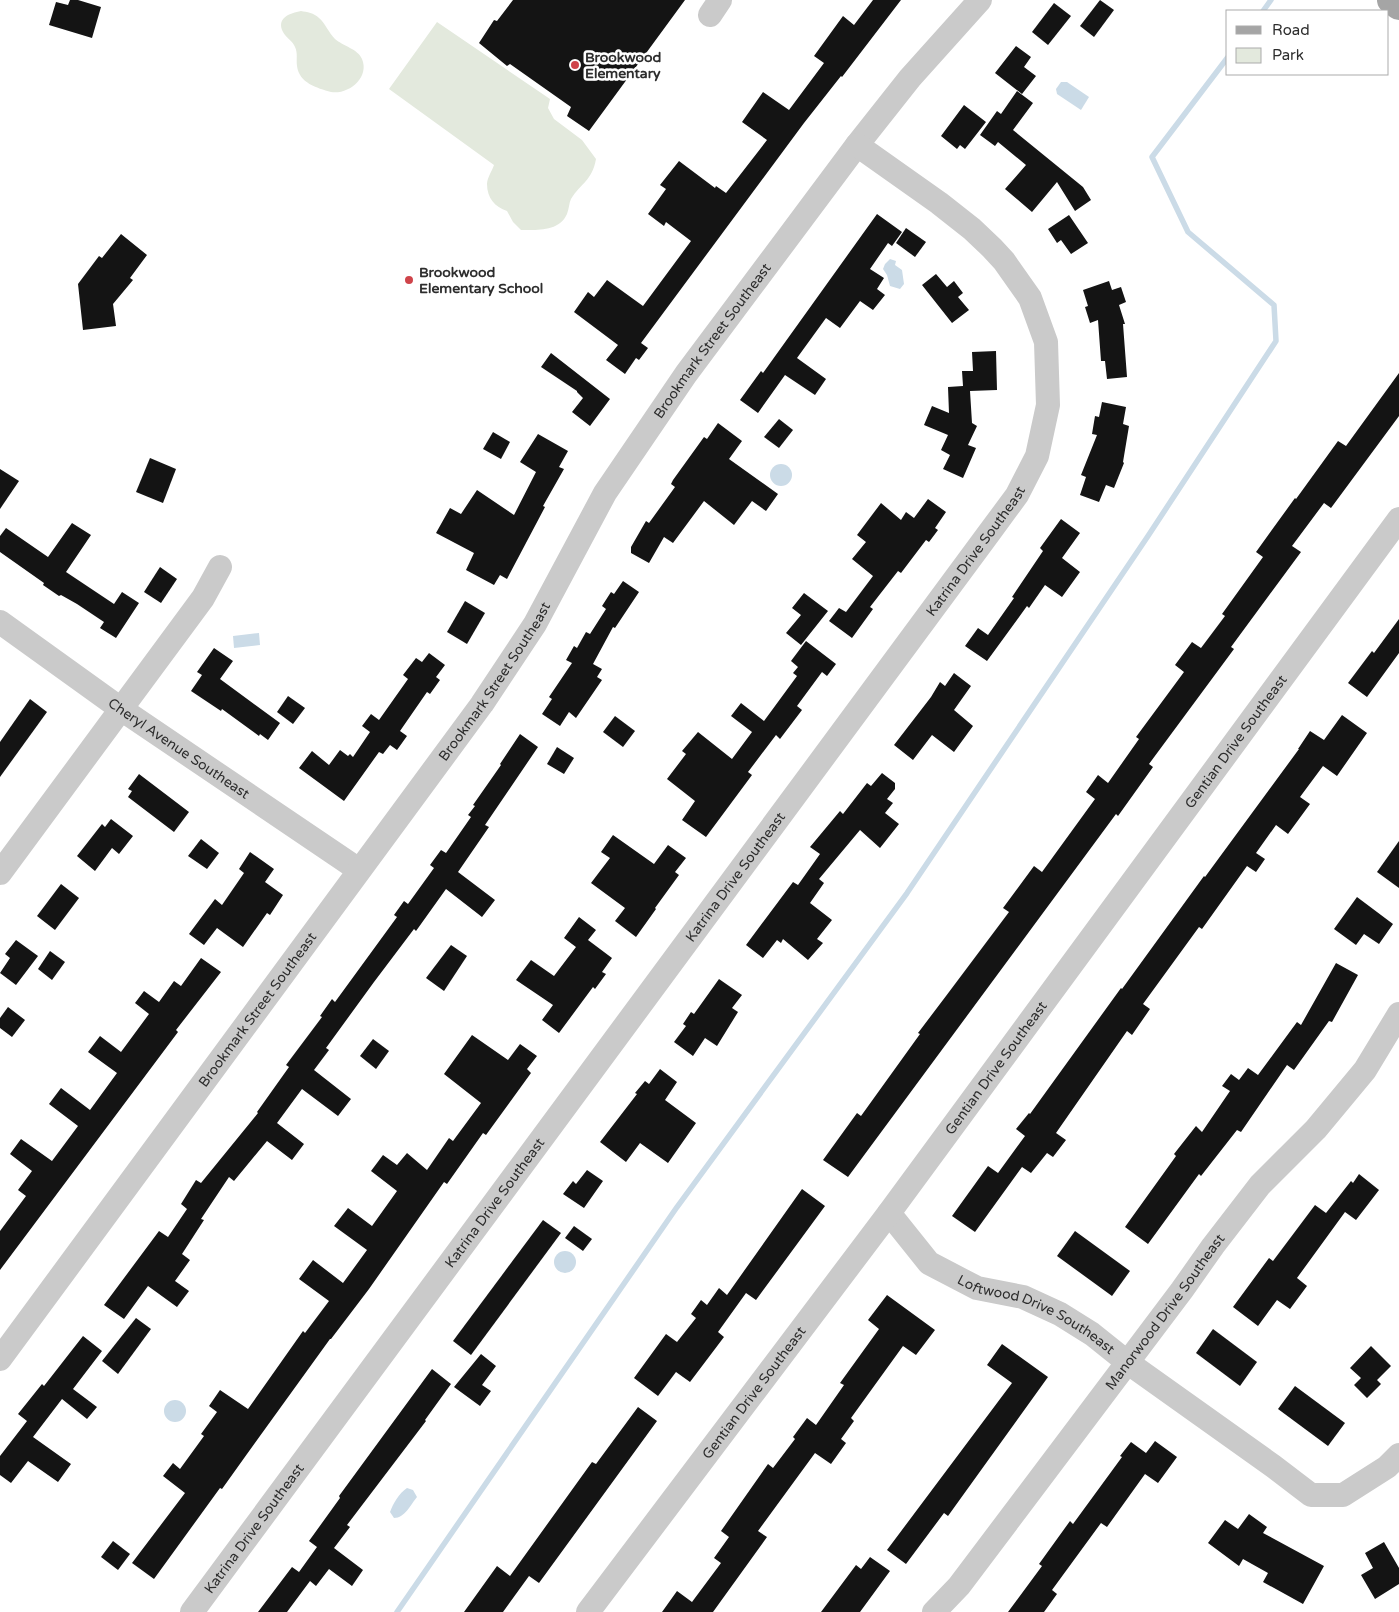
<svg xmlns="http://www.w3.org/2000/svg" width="1399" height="1612" viewBox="0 0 1399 1612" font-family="'Varela Round',sans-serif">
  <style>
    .green { fill: #e3e9dd }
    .water { fill: #cbdbe7 }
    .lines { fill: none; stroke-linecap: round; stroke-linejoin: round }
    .stream { stroke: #cbdbe7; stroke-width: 5.5 }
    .building { fill: #141414 }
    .minor { stroke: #cacaca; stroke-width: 24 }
    .major { stroke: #a5a5a5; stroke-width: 28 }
    .poi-dot { fill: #cf444a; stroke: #fff; stroke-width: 2 }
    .labels { text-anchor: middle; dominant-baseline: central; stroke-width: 5; stroke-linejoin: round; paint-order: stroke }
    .poi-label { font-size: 14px; font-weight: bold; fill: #2d2d2d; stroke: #fff; text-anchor: start }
    .street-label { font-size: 14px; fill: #2d2d2d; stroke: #fff }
  </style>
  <rect width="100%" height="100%" fill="#fff"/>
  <g class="green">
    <path d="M301,11C307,12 314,13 319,18C325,23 329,33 335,39C343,46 358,49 362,59C370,78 348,95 331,92C317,88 299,83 297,66C296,60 298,53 295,47C293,41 286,38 283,32C276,18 290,13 301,11Z"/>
    <path d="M437,22L550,99L548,108L554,119L582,140L596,159C592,181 581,183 571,199C569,203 569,209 567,214C559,232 536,230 521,230L513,222L507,211C495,207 487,198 487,184C487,178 492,171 494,165L389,89Z"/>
  </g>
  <g class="water">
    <polygon points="1061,82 1067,82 1089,97 1081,110 1057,94 1056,89"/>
    <polygon points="890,259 896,261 895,265 902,270 904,284 900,289 890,286 887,275 883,269 885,264"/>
    <circle cx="781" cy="475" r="11"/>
    <polygon points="259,633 260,645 234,648 233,636"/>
    <circle cx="565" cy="1262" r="11"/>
    <circle cx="175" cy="1411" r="11"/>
    <path d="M407,1488L413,1490L417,1497C411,1504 405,1518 394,1518L390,1512C393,1504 399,1493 407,1488Z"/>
  </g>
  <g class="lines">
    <g class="stream">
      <polyline points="1263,11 1271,0"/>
      <polyline points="397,1612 677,1207 907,893 1148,536 1276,341 1274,305 1188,232 1152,157 1228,57"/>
    </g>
  </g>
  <g class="building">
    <polygon points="70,0 78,0 101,7 92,38 49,25 56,2 68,5"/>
    <polygon points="513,0 685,0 589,131 567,116 571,107 510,64 507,66 479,43 494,20 497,21"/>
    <polygon points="873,0 901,0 842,77 841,76 804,123 641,343 648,348 639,360 636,358 625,374 606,360 618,345 574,312 588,292 594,297 607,280 643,306 691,241 666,222 664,226 648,214 666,189 660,185 679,161 715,188 716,186 726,193 767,140 742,122 763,92 789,110 824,63 814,56 843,16 854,25"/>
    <polygon points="1100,0 1114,10 1094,37 1080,26"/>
    <polygon points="1054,3 1071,16 1048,45 1032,32"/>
    <polygon points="1016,46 1031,57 1024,67 1036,76 1022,94 995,73"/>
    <polygon points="1017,91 1033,103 1013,130 1083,187 1091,200 1075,211 1057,182 1032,212 1005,189 1026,165 998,142 995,146 980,135 997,111 1001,114"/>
    <polygon points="964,105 986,122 965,149 960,145 957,149 941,136"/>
    <polygon points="877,214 902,232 892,246 888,243 870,269 884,278 877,289 885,295 873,310 860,301 840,328 826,318 797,358 826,379 815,395 785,375 758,413 740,400 761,371 763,373"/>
    <polygon points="1069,215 1088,243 1071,254 1061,240 1057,243 1048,229"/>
    <polygon points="906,228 926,242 915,257 896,243"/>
    <polygon points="121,234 147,255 130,278 133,280 113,304 116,326 83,330 78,284 99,256 102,258"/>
    <polygon points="936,274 947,287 954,281 963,293 958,297 969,310 952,323 922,285"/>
    <polygon points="1109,281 1112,290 1121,287 1126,302 1119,305 1125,324 1123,324 1127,377 1107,379 1105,361 1101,361 1098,320 1090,323 1085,307 1088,306 1083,290"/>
    <polygon points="996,351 997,390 970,391 972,423 977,426 968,445 976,448 963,478 943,469 950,455 941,450 948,435 924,425 932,406 949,413 948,387 963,386 962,371 973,371 972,352"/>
    <polygon points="551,353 610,399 590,426 572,412 583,398 577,392 577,391 541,367"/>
    <polygon points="1399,373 1399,416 1331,508 1324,503 1292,546 1301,552 1231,647 1234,649 1149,764 1153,767 1118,816 1116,814 848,1177 823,1160 857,1113 861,1116 920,1034 918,1033 946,996 1009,912 1003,908 1034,866 1042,872 1095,799 1086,792 1098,775 1108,783 1139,739 1136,737 1184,672 1175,665 1192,642 1201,648 1225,616 1222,614 1263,557 1256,552 1295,498 1296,499 1338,441 1346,446"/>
    <polygon points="1102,402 1126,407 1123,424 1129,426 1123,462 1124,463 1114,488 1106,485 1099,502 1080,495 1086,477 1081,475 1097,435 1092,434 1095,416 1099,417"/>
    <polygon points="779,419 793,430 779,448 764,437"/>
    <polygon points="718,423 742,441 729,459 778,494 766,511 752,501 734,525 704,501 673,543 664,537 649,563 631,553 631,547 646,521 649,523 675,487 671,484 673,480 704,437 707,439"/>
    <polygon points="493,432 510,442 501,459 483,449"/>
    <polygon points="538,434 568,451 559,467 564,469 543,506 545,507 507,579 500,575 494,585 466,570 474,553 436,533 450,508 461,514 477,490 514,515 536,472 520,462"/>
    <polygon points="150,458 176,469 163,503 136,492"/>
    <polygon points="0,469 19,481 0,509"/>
    <polygon points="928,499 946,512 935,528 938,530 929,542 926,540 901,573 898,571 870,607 873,609 852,638 829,621 839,608 846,612 873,576 852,559 866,542 857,535 881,503 901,520 906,512 914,518"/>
    <polygon points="1061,519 1080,533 1062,558 1080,572 1062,597 1045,585 1029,608 1027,606 987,661 965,646 978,628 988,635 1014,598 1012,597 1043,551 1040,548"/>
    <polygon points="72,523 91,535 66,572 114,604 122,592 139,603 116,638 100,628 104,622 77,604 61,595 59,596 43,585 44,583 0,552 0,536 6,528 48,557"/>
    <polygon points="160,567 177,579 161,603 144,592"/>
    <polygon points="623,581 639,592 615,628 613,627 593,664 602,669 597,677 602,680 576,718 569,712 560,726 542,714 552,699 549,697 572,663 566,660 574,646 577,648 586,632 590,634 606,609 602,606 611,592 614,594"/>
    <polygon points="804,593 828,611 801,645 786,633 801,615 792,608"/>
    <polygon points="465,601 485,613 467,644 447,632"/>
    <polygon points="1399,619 1399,653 1367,697 1348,683 1372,651 1374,653"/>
    <polygon points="806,641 836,664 827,676 822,672 797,706 802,710 780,739 776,735 748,772 752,775 706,837 682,820 695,801 667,779 686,754 682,751 698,732 732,759 752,732 731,716 741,703 764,721 797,676 793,673 798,667 791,661"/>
    <polygon points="214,648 233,661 220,679 280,723 268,740 260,734 259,736 222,709 221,711 191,691 202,675 197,672"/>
    <polygon points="429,653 445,665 436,677 440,680 430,694 427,692 400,731 407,736 397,750 390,745 383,754 379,752 344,801 299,768 312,751 329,765 340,750 348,756 350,754 353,757 370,732 362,726 371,714 379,720 408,679 403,675 416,658 422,662"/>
    <polygon points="954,673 971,686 954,710 973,726 954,752 932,735 913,760 894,745 931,697 940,682 945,686"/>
    <polygon points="288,696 305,708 293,724 277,712"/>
    <polygon points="30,699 47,712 0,777 0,742"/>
    <polygon points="1342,715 1367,733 1337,776 1323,766 1300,797 1310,804 1288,834 1276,825 1256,853 1265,859 1256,872 1247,866 1202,929 1199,927 1143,1004 1150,1009 1132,1035 1127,1031 1056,1133 1066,1140 1053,1157 1047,1153 1031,1173 1022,1167 975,1232 952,1216 988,1166 998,1173 1025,1136 1016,1129 1029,1113 1030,1114 1121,988 1122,989 1204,876 1205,877 1299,749 1298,749 1310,731 1324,740"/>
    <polygon points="615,716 635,731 623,747 603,732"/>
    <polygon points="520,734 538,747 485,825 489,827 458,872 495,900 482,917 446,889 416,931 414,929 374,982 326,1048 329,1050 314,1070 351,1099 338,1116 302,1089 277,1123 304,1144 292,1160 267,1141 234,1181 229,1177 201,1219 204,1220 182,1254 190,1260 175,1281 189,1291 177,1307 148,1286 124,1319 104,1305 159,1231 168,1237 187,1209 181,1204 196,1180 201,1183 258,1113 257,1112 289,1067 286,1065 322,1017 320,1016 332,999 335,1002 397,917 394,915 404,901 408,904 434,868 430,865 441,850 446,853 471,817 468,815 475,806 473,805 501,765 500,764"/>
    <polygon points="557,747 574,758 564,774 547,764"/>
    <polygon points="882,773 895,783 895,789 887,799 893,803 885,813 899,824 880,848 860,830 819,879 824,883 810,903 832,920 817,939 823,943 808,960 783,939 781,943 777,940 763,958 746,945 793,882 798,885 820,854 810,847 840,811 843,814 867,783 871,786"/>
    <polygon points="139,774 189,812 174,832 128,797 132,791 128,789"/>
    <polygon points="111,819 133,836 119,854 112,848 95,871 77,856 102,824 105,827"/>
    <polygon points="613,835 654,864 668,845 686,858 675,872 679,875 655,908 656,909 636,937 615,921 625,908 591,883 610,858 601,852"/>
    <polygon points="201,839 219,853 207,869 188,856"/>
    <polygon points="1399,841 1399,888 1377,872"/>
    <polygon points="250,852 274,869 265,882 283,895 270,915 267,913 243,947 217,928 204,945 189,934 215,899 222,905 244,873 239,869"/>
    <polygon points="61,884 79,898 55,930 37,916"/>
    <polygon points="1357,897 1393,924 1379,944 1364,934 1356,945 1334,929"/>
    <polygon points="579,917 596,930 588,940 612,958 602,972 606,974 595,989 593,987 559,1033 542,1020 553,1005 516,980 531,960 554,976 576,947 564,938"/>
    <polygon points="16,940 38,956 16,985 0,973 10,958 5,954"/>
    <polygon points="451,945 467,956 444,991 426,978"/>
    <polygon points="50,951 65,962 52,980 38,969"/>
    <polygon points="201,958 221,972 176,1030 178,1032 0,1270 0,1231 26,1196 18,1190 32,1171 10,1154 21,1139 52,1161 78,1126 49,1104 61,1088 90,1110 117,1073 88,1052 100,1036 121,1052 149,1014 135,1003 144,991 159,1002 174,981 181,986"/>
    <polygon points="1336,963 1358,975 1332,1022 1329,1021 1294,1070 1287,1065 1241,1132 1237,1130 1201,1176 1199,1174 1148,1244 1125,1227 1176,1156 1174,1154 1196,1126 1202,1132 1230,1091 1222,1086 1231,1074 1239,1080 1248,1068 1258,1075 1297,1022 1301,1025"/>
    <polygon points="719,979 742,995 732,1008 738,1012 717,1046 705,1038 693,1056 674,1042 686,1026 683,1024 691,1012 694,1014"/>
    <polygon points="8,1007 25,1020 12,1037 0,1028 0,1018"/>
    <polygon points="472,1035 508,1060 520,1044 537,1056 527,1069 531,1073 486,1135 483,1133 447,1184 444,1182 369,1289 331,1339 330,1339 247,1454 222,1489 220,1488 154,1579 132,1563 185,1493 163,1476 173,1463 180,1469 204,1436 201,1434 217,1412 209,1406 220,1390 248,1409 303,1331 305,1333 329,1301 299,1279 313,1260 343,1283 367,1250 334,1226 348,1208 372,1226 397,1191 371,1171 383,1155 397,1165 407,1153 427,1170 449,1138 453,1141 481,1103 444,1074"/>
    <polygon points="373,1039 389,1051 376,1069 360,1056"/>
    <polygon points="660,1069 677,1082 665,1100 696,1123 668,1163 640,1143 626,1162 600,1142 637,1094 635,1093 645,1081 649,1084"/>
    <polygon points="587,1170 603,1181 584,1208 563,1194 573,1181 576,1184"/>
    <polygon points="1359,1174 1379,1190 1356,1220 1345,1212 1297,1278 1307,1286 1290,1309 1277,1300 1258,1326 1233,1307 1269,1258 1273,1261 1315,1205 1326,1213 1351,1181 1353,1183"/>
    <polygon points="802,1189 825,1206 756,1300 746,1293 718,1332 724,1337 690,1382 676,1372 658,1396 634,1378 666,1334 677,1342 696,1318 691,1314 701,1300 707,1305 719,1288 727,1295"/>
    <polygon points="543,1220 561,1233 471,1355 453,1341"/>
    <polygon points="574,1226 592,1239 583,1251 565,1238"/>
    <polygon points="1075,1231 1130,1271 1112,1296 1057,1256"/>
    <polygon points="887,1295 935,1330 916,1355 903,1346 851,1418 854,1421 841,1439 846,1443 831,1464 815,1453 758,1531 767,1537 713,1612 662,1612 677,1591 692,1602 721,1563 714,1558 729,1537 721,1531 768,1464 773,1468 795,1439 793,1437 807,1418 816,1425 844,1385 840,1383 879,1329 868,1320"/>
    <polygon points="136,1318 151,1329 118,1374 102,1361"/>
    <polygon points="1213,1329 1257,1362 1240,1386 1196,1353"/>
    <polygon points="83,1336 102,1351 73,1389 97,1407 87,1419 62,1399 33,1437 71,1464 58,1482 28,1461 11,1483 0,1475 0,1456 27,1421 18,1414 42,1384 44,1386"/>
    <polygon points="1002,1344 1048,1377 948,1516 944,1513 906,1564 887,1550 1012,1383 987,1365"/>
    <polygon points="1371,1346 1391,1366 1377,1380 1381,1384 1367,1398 1354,1385 1361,1378 1350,1368"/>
    <polygon points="481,1354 496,1366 482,1385 491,1391 480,1406 454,1387"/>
    <polygon points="432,1369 451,1384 425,1420 426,1421 347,1525 350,1527 334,1548 363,1570 352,1586 329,1569 316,1586 310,1581 287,1612 258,1612 292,1567 299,1572 317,1547 309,1541 340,1498 339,1496"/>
    <polygon points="1295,1386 1345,1423 1328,1446 1278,1409"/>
    <polygon points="638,1407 657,1421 539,1583 529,1576 503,1612 464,1612 497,1566 510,1576 592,1462 596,1464"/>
    <polygon points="1155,1441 1177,1457 1158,1483 1145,1474 1107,1527 1101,1523 1052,1590 1057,1594 1044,1612 1008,1612 1042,1566 1039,1564 1070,1521 1073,1524 1122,1457 1120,1456 1131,1442 1146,1453"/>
    <polygon points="1249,1514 1267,1527 1263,1533 1324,1566 1303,1604 1263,1582 1268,1573 1243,1559 1239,1566 1208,1543 1225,1520 1238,1529"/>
    <polygon points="113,1541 130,1554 118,1570 101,1557"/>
    <polygon points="1384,1542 1399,1568 1399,1584 1375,1599 1361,1575 1373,1568 1365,1553"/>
    <polygon points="870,1557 890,1571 860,1612 821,1612 856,1565 861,1569"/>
  </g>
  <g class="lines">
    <g class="minor">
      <polyline points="710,15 720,0"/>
      <path id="s1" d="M0,622L121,709L359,870"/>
      <polyline points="0,873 203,598 220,567"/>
      <path id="s2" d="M889,1213L929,1263L977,1288L1023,1297L1060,1314L1092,1334L1127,1362L1273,1466L1311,1495H1343L1387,1467L1399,1455"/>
      <path id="s3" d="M0,1359L482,704L535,624L605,493L686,374L857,145L910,78L980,0"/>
      <path id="s4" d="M192,1612L989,533L1017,495L1037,456L1048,405L1046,342L1030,298L1004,261L992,248L972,229L939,203L857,145"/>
      <path id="s5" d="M588,1612L889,1213L1399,519"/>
      <path id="s6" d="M934,1612L959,1586L1182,1290L1213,1246L1260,1185L1316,1129L1365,1070L1399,1014"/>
    </g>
    <polyline class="major" points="1391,0 1399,6"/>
  </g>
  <g class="poi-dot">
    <circle cx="575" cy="65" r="5"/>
    <circle cx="409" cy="280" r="5"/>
  </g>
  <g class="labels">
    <g class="poi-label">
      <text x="585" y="57">Brookwood<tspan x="585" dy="16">Elementary</tspan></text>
      <text x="419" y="272">Brookwood<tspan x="419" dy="16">Elementary School</tspan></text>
    </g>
    <g class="street-label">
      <text stroke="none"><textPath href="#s3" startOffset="1244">Brookmark Street Southeast</textPath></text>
      <text stroke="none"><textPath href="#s4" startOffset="1319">Katrina Drive Southeast</textPath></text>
      <text stroke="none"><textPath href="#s3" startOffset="839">Brookmark Street Southeast</textPath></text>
      <text stroke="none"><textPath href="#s5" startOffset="1085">Gentian Drive Southeast</textPath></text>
      <text stroke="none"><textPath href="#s1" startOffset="219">Cheryl Avenue Southeast</textPath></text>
      <text stroke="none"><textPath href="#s4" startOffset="914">Katrina Drive Southeast</textPath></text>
      <text stroke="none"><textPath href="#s3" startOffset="434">Brookmark Street Southeast</textPath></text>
      <text stroke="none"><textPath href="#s5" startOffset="680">Gentian Drive Southeast</textPath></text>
      <text stroke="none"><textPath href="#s4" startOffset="509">Katrina Drive Southeast</textPath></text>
      <text stroke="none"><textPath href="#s6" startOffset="379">Manorwood Drive Southeast</textPath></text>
      <text stroke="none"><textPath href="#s2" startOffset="184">Loftwood Drive Southeast</textPath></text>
      <text stroke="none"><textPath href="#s5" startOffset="275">Gentian Drive Southeast</textPath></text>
      <text stroke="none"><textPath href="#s4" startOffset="104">Katrina Drive Southeast</textPath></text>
    </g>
  </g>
  <rect x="1226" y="10" width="162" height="65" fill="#ffffff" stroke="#ababab"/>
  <rect x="1236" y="26" width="25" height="8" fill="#a5a5a5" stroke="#ababab"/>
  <text x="1272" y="35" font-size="15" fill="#2d2d2d">Road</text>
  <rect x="1236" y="48" width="25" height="15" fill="#e3e9dd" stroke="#ababab"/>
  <text x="1272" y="60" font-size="15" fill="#2d2d2d">Park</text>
</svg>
